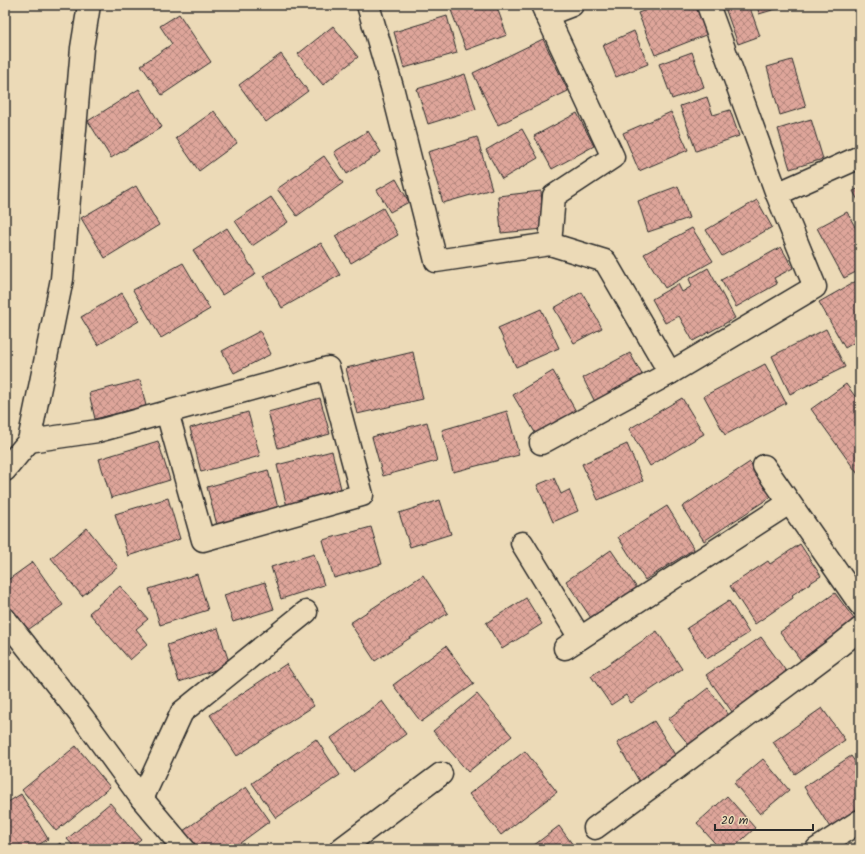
<svg xmlns="http://www.w3.org/2000/svg" width="865" height="854" viewBox="0 0 865 854" font-family="Kalam,sans-serif">
  <style>
    .building { fill: url(#building-cross-hatch); stroke: #2b2b2b }
    .lines { fill: none; stroke-linecap: round; stroke-linejoin: round }
    .minor-casing { stroke: #2b2b2b; stroke-width: 25 }
    .minor { stroke: #ecdab7; stroke-width: 22 }
  </style>
  <defs>
    <pattern id="building-cross-hatch" width="8" height="8" patternUnits="userSpaceOnUse"><rect width="8" height="8" fill="#dea59a"/><path d="M0 0l8 8M0 8l8-8" fill="none" stroke="#b4877e"/></pattern>
  </defs>
  <rect width="100%" height="100%" fill="#ecdab7"/>
  <filter id="ink" filterUnits="userSpaceOnUse"><feTurbulence type="fractalNoise" baseFrequency=".025" numOctaves="2"/><feDisplacementMap in="SourceGraphic" scale="8" xChannelSelector="R" yChannelSelector="G"/><feConvolveMatrix kernelMatrix="1 2 1 2 8 2 1 2 1" color-interpolation-filters="sRGB"/></filter>
  <g filter="url(#ink)">
    <g class="building">
      <polygon points="449,5 496,5 507,35 466,50"/>
      <polygon points="660,5 697,5 708,34 655,55 638,13"/>
      <polygon points="724,5 749,5 760,36 738,44"/>
      <polygon points="757,5 778,5 779,8 759,14"/>
      <polygon points="179,14 211,62 162,95 141,65 172,44 160,26"/>
      <polygon points="447,16 457,53 404,68 394,32"/>
      <polygon points="333,26 358,57 323,85 298,54"/>
      <polygon points="634,31 648,64 616,77 603,45"/>
      <polygon points="543,39 568,91 498,125 473,73"/>
      <polygon points="692,52 704,87 672,99 659,64"/>
      <polygon points="281,54 308,91 266,122 239,85"/>
      <polygon points="792,60 806,107 780,115 767,67"/>
      <polygon points="465,74 476,109 428,124 417,89"/>
      <polygon points="139,89 162,127 111,158 88,121"/>
      <polygon points="707,97 713,115 730,110 739,136 696,151 680,106"/>
      <polygon points="214,111 237,143 199,171 176,138"/>
      <polygon points="671,112 688,150 639,171 623,133"/>
      <polygon points="577,113 594,146 552,169 534,136"/>
      <polygon points="811,119 823,159 790,169 778,129"/>
      <polygon points="522,129 538,158 502,179 486,150"/>
      <polygon points="368,131 381,152 347,174 334,152"/>
      <polygon points="477,137 492,189 443,203 428,152"/>
      <polygon points="324,156 343,183 297,216 277,189"/>
      <polygon points="396,179 409,202 390,212 377,190"/>
      <polygon points="136,186 159,225 105,258 81,218"/>
      <polygon points="678,186 689,218 648,232 638,201"/>
      <polygon points="860,188 860,204 853,191"/>
      <polygon points="541,191 544,229 501,233 498,196"/>
      <polygon points="271,197 288,222 252,246 235,221"/>
      <polygon points="757,200 772,227 722,256 706,230"/>
      <polygon points="383,208 398,235 351,263 335,236"/>
      <polygon points="847,212 860,236 860,270 844,278 817,228"/>
      <polygon points="227,228 256,274 222,295 193,250"/>
      <polygon points="692,228 713,261 665,288 644,254"/>
      <polygon points="321,243 340,275 282,308 263,276"/>
      <polygon points="781,247 793,268 774,278 777,284 736,307 721,280"/>
      <polygon points="183,263 210,309 161,338 133,290"/>
      <polygon points="708,268 735,318 693,341 679,316 665,323 652,299 678,284 682,292 692,286 689,279"/>
      <polygon points="860,279 860,339 845,348 819,302"/>
      <polygon points="582,292 602,328 574,343 554,308"/>
      <polygon points="122,293 139,321 98,345 81,317"/>
      <polygon points="541,309 559,348 516,367 498,328"/>
      <polygon points="826,329 845,367 790,394 772,356"/>
      <polygon points="260,331 271,354 234,373 222,351"/>
      <polygon points="413,352 423,399 357,414 346,368"/>
      <polygon points="630,353 644,378 596,404 583,378"/>
      <polygon points="765,364 786,403 725,435 704,396"/>
      <polygon points="553,371 577,413 537,436 513,395"/>
      <polygon points="140,380 146,406 95,419 89,393"/>
      <polygon points="846,384 860,403 860,477 811,409"/>
      <polygon points="320,398 330,434 278,448 268,412"/>
      <polygon points="682,398 704,434 650,466 629,429"/>
      <polygon points="507,411 519,455 453,472 442,430"/>
      <polygon points="248,412 260,456 201,472 190,428"/>
      <polygon points="427,422 437,461 383,476 372,437"/>
      <polygon points="158,441 170,480 111,498 99,459"/>
      <polygon points="627,444 643,481 598,500 582,464"/>
      <polygon points="332,451 342,493 287,507 277,465"/>
      <polygon points="750,462 772,496 704,541 682,507"/>
      <polygon points="268,470 278,508 217,525 207,487"/>
      <polygon points="554,478 561,494 569,490 578,511 553,522 537,485"/>
      <polygon points="168,498 180,539 128,556 115,514"/>
      <polygon points="440,500 451,534 410,547 399,513"/>
      <polygon points="667,506 694,549 645,580 618,537"/>
      <polygon points="371,527 382,564 334,578 323,540"/>
      <polygon points="87,528 118,567 82,596 51,558"/>
      <polygon points="800,544 821,576 792,595 793,598 755,624 730,586 768,561 770,564"/>
      <polygon points="611,550 637,588 591,618 566,581"/>
      <polygon points="314,554 324,585 281,599 271,567"/>
      <polygon points="33,562 63,605 25,632 5,604 5,582"/>
      <polygon points="197,574 208,610 160,625 149,589"/>
      <polygon points="423,575 448,613 375,661 350,623"/>
      <polygon points="265,582 274,609 233,622 224,595"/>
      <polygon points="120,586 148,619 136,629 148,644 130,660 89,613"/>
      <polygon points="835,593 857,623 803,663 780,632"/>
      <polygon points="526,598 542,624 502,649 486,623"/>
      <polygon points="729,601 749,633 707,659 687,628"/>
      <polygon points="218,628 230,665 179,682 167,645"/>
      <polygon points="657,631 682,669 631,703 626,695 611,705 591,676"/>
      <polygon points="761,637 791,678 735,716 706,675"/>
      <polygon points="5,642 12,652 5,658"/>
      <polygon points="446,646 474,684 421,722 393,685"/>
      <polygon points="286,664 314,706 237,756 210,715"/>
      <polygon points="708,688 732,719 693,750 668,719"/>
      <polygon points="477,694 512,736 468,772 433,731"/>
      <polygon points="382,701 406,734 353,772 331,738"/>
      <polygon points="822,708 845,740 795,774 773,742"/>
      <polygon points="654,721 677,758 639,781 617,743"/>
      <polygon points="316,739 340,775 276,818 252,783"/>
      <polygon points="76,746 110,787 56,831 22,790"/>
      <polygon points="525,751 557,792 501,835 469,794"/>
      <polygon points="851,756 860,769 860,810 831,829 804,787"/>
      <polygon points="763,759 789,790 760,814 734,783"/>
      <polygon points="246,787 270,821 232,849 196,849 183,831"/>
      <polygon points="21,794 48,839 32,849 5,849 5,804"/>
      <polygon points="727,796 755,828 732,849 720,849 697,823"/>
      <polygon points="110,803 141,839 129,849 76,849 67,839"/>
      <polygon points="559,826 576,849 529,849"/>
      <polygon points="60,843 65,849 52,849"/>
    </g>
    <g class="lines">
      <defs>
        <g id="minor">
          <polyline points="368,5 392,87 436,261 550,244 605,261 670,373"/>
          <polyline points="542,5 613,157 554,196 550,244"/>
          <polyline points="546,15 572,5"/>
          <polyline points="777,194 860,157"/>
          <polyline points="29,441 98,431 328,368 362,495 203,540 167,412"/>
          <polyline points="541,443 670,373 815,287 777,194 708,5"/>
          <polyline points="764,466 860,604"/>
          <polyline points="5,470 29,441 62,279 82,48 89,5"/>
          <polyline points="522,543 580,638"/>
          <polyline points="5,619 83,718 142,799 184,849"/>
          <polyline points="565,648 789,503"/>
          <polyline points="142,799 182,712 306,612"/>
          <polyline points="595,828 670,773 834,650 860,629"/>
          <polyline points="341,849 441,774"/>
          <polyline points="817,849 860,821"/>
        </g>
      </defs>
      <use href="#minor" class="minor-casing"/>
      <use href="#minor" class="minor"/>
    </g>
  </g>
  <rect width="865" height="854" fill="none" stroke="#ecdab7" stroke-width="20"/>
  <rect x="10" y="10" width="845" height="834" fill="none" stroke="#2b2b2b" stroke-width="1.5" filter="url(#ink)"/>
  <path d="M715 824v6h98v-6" fill="none" stroke="#2b2b2b" stroke-width="2"/>
  <text x="721" y="824" font-size="12" fill="#2b2b2b" stroke="#ecdab7" stroke-width="3" paint-order="stroke">20 m</text>
</svg>
